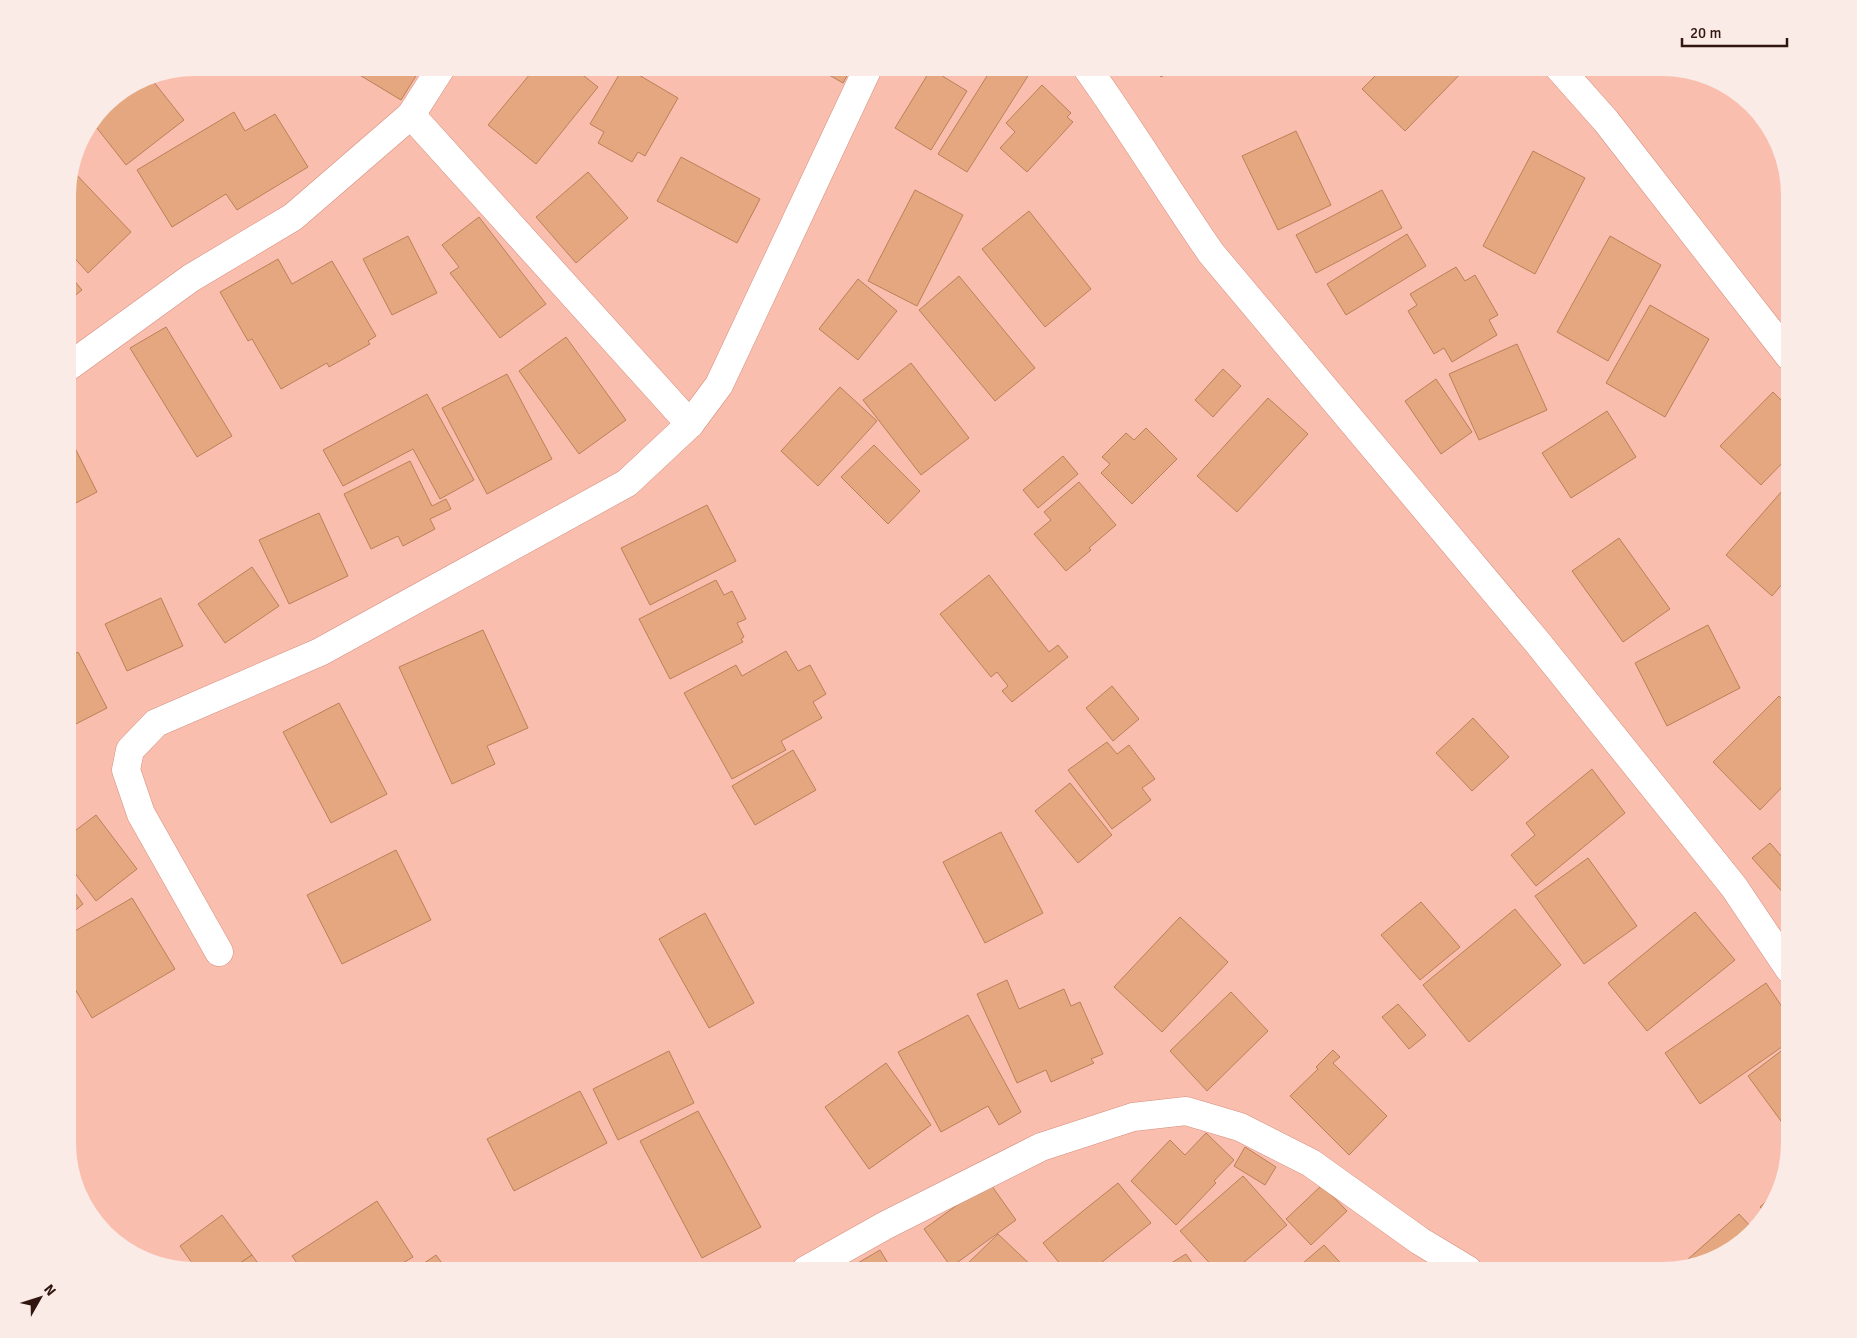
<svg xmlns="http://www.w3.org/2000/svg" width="1857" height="1338" viewBox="0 0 1857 1338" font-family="Signika,sans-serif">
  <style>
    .building { fill: #e5a77f; stroke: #bb8058 }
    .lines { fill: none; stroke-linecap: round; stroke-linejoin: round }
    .street-casing { stroke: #d58e7c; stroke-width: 29 }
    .street { stroke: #fff; stroke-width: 28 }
  </style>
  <rect width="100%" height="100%" fill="#fabeaf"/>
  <g class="building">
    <polygon points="348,68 421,68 401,100"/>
    <polygon points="535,68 574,68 598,87 536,164 488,125"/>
    <polygon points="623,68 627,68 678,98 645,156 638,152 632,162 598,143 604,132 590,124"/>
    <polygon points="817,68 851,68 843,83"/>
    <polygon points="992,68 1033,68 967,172 938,154"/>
    <polygon points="1155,68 1177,68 1161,77"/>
    <polygon points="1383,68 1466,68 1405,131 1362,89"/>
    <polygon points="931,69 967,91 931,150 895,128"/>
    <polygon points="149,76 184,120 126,165 93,123 111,99"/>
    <polygon points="1042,85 1071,113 1067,117 1073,122 1027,172 1000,148 1015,132 1006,123"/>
    <polygon points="234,112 245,131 275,114 308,167 237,210 226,194 172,227 137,170"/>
    <polygon points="1296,131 1331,205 1278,230 1242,156"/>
    <polygon points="1533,151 1585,178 1535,274 1483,246"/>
    <polygon points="681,157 760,199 737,243 657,201"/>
    <polygon points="72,170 131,232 88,273 68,251 68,186"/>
    <polygon points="588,172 628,218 576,263 536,217"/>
    <polygon points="915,190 963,215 917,306 868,281"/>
    <polygon points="1382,190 1402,228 1316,273 1296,235"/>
    <polygon points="1029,211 1091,289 1045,327 982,249"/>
    <polygon points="479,217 546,304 500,338 450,273 459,267 442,245"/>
    <polygon points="1407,234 1426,266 1346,315 1327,284"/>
    <polygon points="408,236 437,293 392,315 363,259"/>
    <polygon points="1610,236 1661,265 1608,361 1557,332"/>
    <polygon points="278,259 292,284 332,261 376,336 368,341 370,344 329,367 327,363 281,389 252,339 248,341 220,292"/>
    <polygon points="1456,267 1465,281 1475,275 1498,315 1489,320 1497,335 1452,362 1444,348 1434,354 1408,311 1417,305 1410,294"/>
    <polygon points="68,273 82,290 68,301"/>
    <polygon points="959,276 1035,368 995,401 919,310"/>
    <polygon points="858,279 897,311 858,360 819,329"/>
    <polygon points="1650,305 1709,339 1665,417 1606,383"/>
    <polygon points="166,327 232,436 197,457 130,348"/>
    <polygon points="566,337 626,420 579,454 519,371"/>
    <polygon points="1517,344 1547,410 1479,440 1449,374"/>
    <polygon points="911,363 969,438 921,475 863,400"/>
    <polygon points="1223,369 1241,386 1213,417 1195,400"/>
    <polygon points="507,374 552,459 487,494 442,408"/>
    <polygon points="1436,379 1472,432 1441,454 1405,401"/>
    <polygon points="840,387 877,421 818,486 781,451"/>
    <polygon points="1773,392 1789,408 1789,456 1761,485 1720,446"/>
    <polygon points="427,394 474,480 440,499 413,449 343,486 323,450"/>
    <polygon points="1268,398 1308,434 1237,512 1197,476"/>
    <polygon points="1607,411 1636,457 1571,498 1542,453"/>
    <polygon points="1146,428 1177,459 1132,504 1101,473 1110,464 1102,457 1126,433 1134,440"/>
    <polygon points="68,434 97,492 68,507"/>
    <polygon points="874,445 920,491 888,524 841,477"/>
    <polygon points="1063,456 1078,474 1038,508 1023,490"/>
    <polygon points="410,461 432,506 446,499 451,509 430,519 435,529 403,546 398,536 371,549 344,494"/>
    <polygon points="1079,482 1116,525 1089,548 1091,550 1066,571 1034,534 1051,520 1044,512"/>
    <polygon points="1789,483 1789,576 1772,596 1726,555"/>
    <polygon points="707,505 736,561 650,605 621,548"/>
    <polygon points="319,513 348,576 289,604 259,540"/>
    <polygon points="1619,538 1670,609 1623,642 1572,571"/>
    <polygon points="252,567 279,606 225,643 198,604"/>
    <polygon points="989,575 1049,652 1058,645 1068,657 1012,702 1002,691 1008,686 997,672 991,677 940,614"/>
    <polygon points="716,580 724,595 732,591 746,619 737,623 744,637 741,639 743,642 670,679 639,619"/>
    <polygon points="161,598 183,646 127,671 105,624"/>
    <polygon points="1708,625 1740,688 1667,726 1635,663"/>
    <polygon points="483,630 528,728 487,746 495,764 452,784 399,667"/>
    <polygon points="786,651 798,671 810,665 826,694 813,702 822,718 781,741 786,750 732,779 684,693 736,665 742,676"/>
    <polygon points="78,652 107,708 68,728 68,658"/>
    <polygon points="1112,686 1139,719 1113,741 1086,708"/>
    <polygon points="1779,696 1789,706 1789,780 1760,810 1713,762"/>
    <polygon points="339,703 387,794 331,823 283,732"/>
    <polygon points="1473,718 1509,757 1472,791 1436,753"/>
    <polygon points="1107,742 1117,754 1129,745 1155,779 1142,788 1151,800 1112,829 1068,770"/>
    <polygon points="793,750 816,790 755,825 732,786"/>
    <polygon points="1592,769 1625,813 1536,886 1511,855 1535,835 1526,823"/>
    <polygon points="1070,783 1112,835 1078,863 1035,811"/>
    <polygon points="96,815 137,869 96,901 68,864 68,836"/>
    <polygon points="1001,832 1043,913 985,943 943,862"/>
    <polygon points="1770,843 1789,865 1789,893 1786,896 1752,858"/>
    <polygon points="396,850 431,920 342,964 307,895"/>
    <polygon points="1588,858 1637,926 1584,964 1535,896"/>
    <polygon points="68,883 83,904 68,916"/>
    <polygon points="132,898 175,969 92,1018 68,977 68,935"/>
    <polygon points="1421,902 1460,947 1420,980 1381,935"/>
    <polygon points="1515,909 1561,965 1469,1042 1423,985"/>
    <polygon points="1695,912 1735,960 1647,1031 1608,983"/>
    <polygon points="705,913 754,1003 709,1028 659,939"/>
    <polygon points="1180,917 1228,962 1162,1032 1114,987"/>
    <polygon points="1007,980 1019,1009 1064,989 1071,1006 1080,1002 1103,1054 1091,1059 1094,1063 1051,1082 1046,1070 1017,1083 977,994"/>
    <polygon points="1766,983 1789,1017 1789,1042 1700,1104 1665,1053"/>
    <polygon points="1231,992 1268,1031 1207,1091 1170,1051"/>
    <polygon points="1398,1004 1426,1035 1409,1049 1382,1017"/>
    <polygon points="968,1015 1021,1112 999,1125 988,1106 941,1132 898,1052"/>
    <polygon points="1789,1045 1789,1132 1748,1076"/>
    <polygon points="1333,1050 1340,1057 1333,1063 1387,1116 1349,1155 1290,1096 1318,1069 1316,1067"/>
    <polygon points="669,1051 694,1103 618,1140 593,1089"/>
    <polygon points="886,1063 931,1125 869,1169 825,1107"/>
    <polygon points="580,1091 607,1143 514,1191 487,1139"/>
    <polygon points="698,1111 761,1227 702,1258 640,1141"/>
    <polygon points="1206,1133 1234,1160 1214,1181 1216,1183 1176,1225 1131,1181 1170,1140 1185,1155"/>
    <polygon points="1245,1147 1276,1167 1265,1185 1234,1166"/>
    <polygon points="1243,1176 1287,1225 1235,1270 1216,1270 1180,1231"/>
    <polygon points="989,1182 1016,1220 951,1267 924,1229"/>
    <polygon points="1118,1183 1151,1223 1092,1270 1065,1270 1043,1243"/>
    <polygon points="1322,1185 1347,1211 1311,1245 1286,1219"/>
    <polygon points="1781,1188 1767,1214 1760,1207"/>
    <polygon points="377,1201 413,1257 391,1270 302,1270 292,1256"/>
    <polygon points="1739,1214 1753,1229 1719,1257 1691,1264 1687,1260"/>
    <polygon points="222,1215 252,1255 230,1270 197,1270 180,1246"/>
    <polygon points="998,1234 1036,1270 961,1270"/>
    <polygon points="1324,1245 1347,1270 1295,1270"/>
    <polygon points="880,1250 892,1270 846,1270"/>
    <polygon points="1186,1254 1197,1270 1160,1270"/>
    <polygon points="252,1255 263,1270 230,1270"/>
    <polygon points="436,1255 447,1270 414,1270"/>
  </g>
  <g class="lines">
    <defs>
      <g id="street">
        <path d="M1087,68C1130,128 1168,191 1211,253L1538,643L1734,887L1789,969"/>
        <polyline points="1559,68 1606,121 1789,356"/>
        <polyline points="411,115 690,424"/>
        <polyline points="68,367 191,278 293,217 411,115 441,68"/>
        <polyline points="219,952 141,814 126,770 130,750 156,723 320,652 627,483 690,424 719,385 868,68"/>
        <polyline points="806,1270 886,1225 1041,1147 1133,1117 1186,1111 1240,1127 1311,1163 1420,1241 1468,1270"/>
      </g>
    </defs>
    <use href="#street" class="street-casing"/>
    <use href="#street" class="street"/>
  </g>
  <path d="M0 0H1857V1338H0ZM195 76H1662A119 119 0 0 1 1781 195V1143A119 119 0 0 1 1662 1262H195A119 119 0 0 1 76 1143V195A119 119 0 0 1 195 76Z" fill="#fbebe7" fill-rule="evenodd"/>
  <g transform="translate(40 1298) rotate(51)" stroke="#fbebe7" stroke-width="4" paint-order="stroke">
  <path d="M0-4L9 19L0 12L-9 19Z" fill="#31160f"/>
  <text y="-8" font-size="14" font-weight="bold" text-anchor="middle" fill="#31160f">N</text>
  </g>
  <path d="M1682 38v8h105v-8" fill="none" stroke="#31160f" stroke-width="2.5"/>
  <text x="1690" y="38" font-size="15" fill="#31160f" stroke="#fbebe7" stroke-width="4" paint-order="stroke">20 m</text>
</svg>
